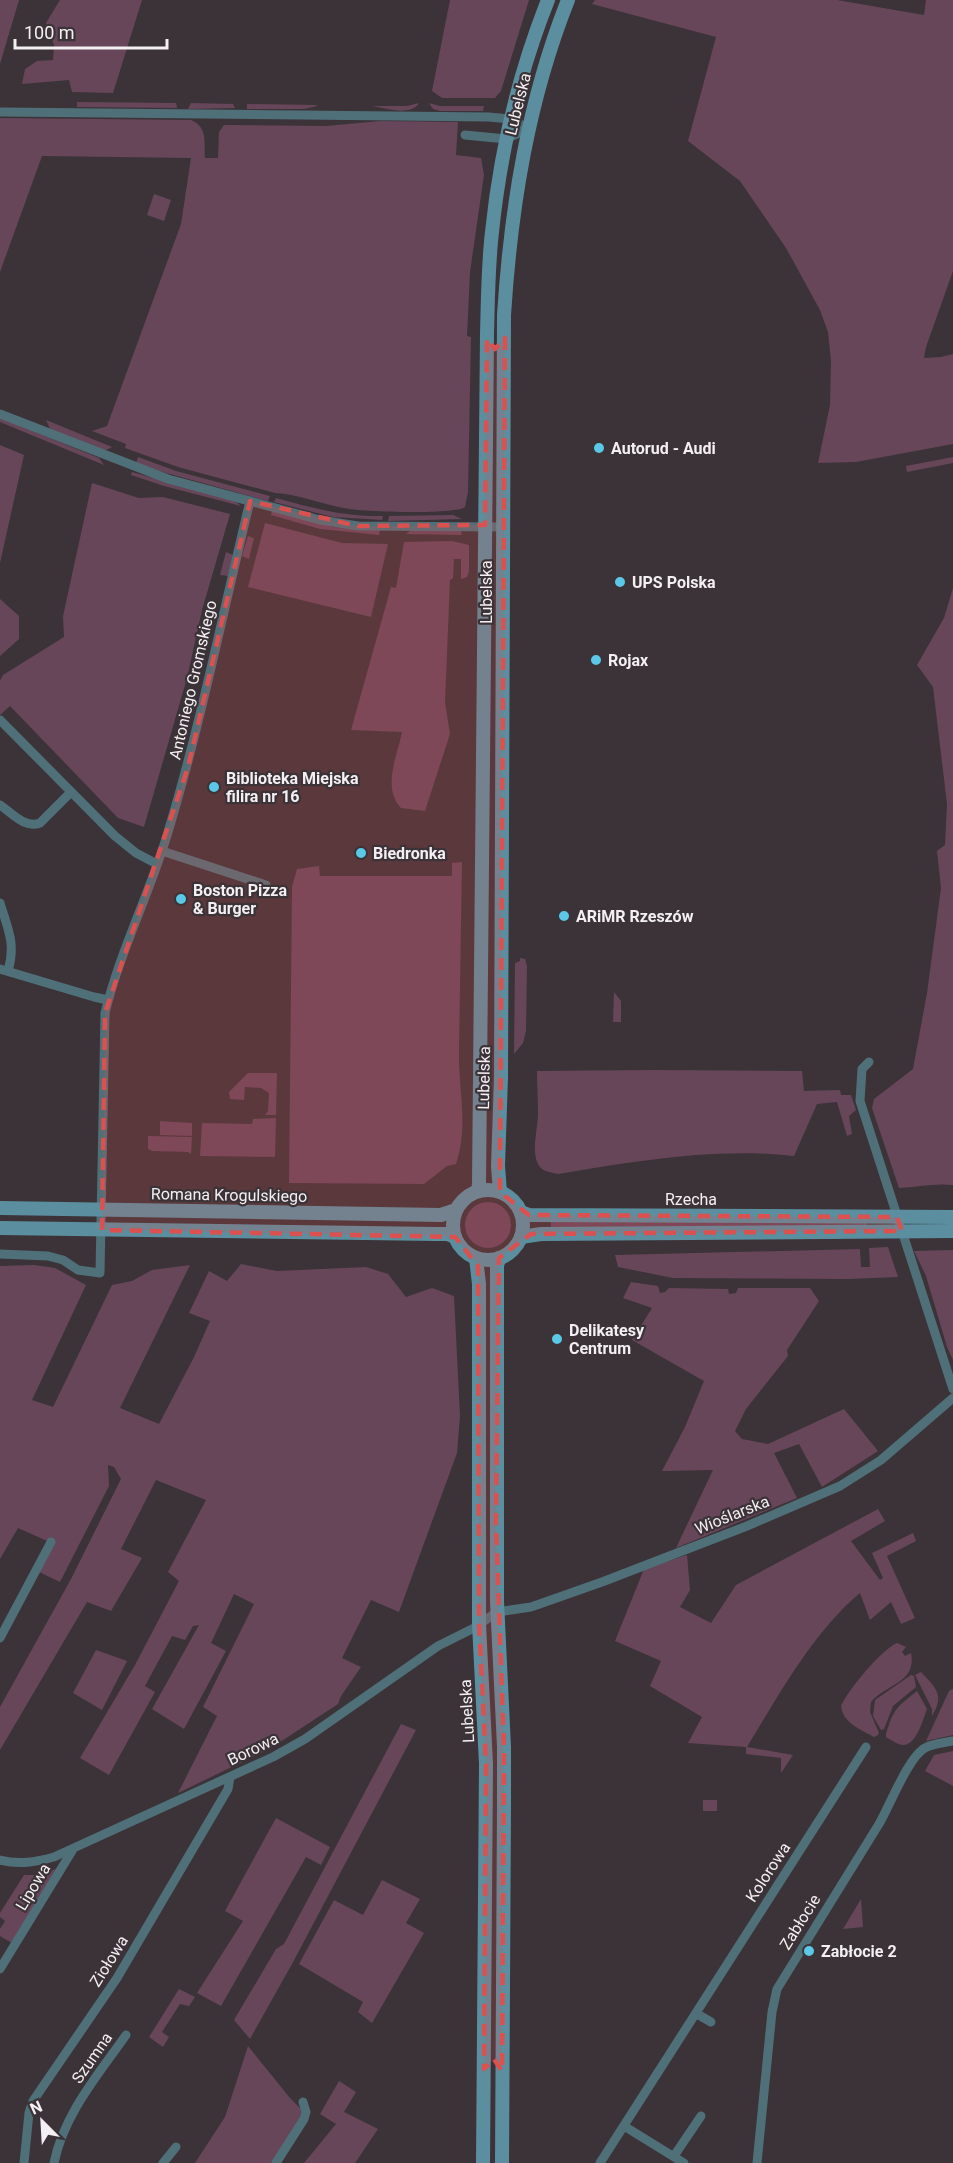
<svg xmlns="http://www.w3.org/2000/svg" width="953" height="2163" viewBox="0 0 953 2163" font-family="Roboto,sans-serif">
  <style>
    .green { fill: #67465a }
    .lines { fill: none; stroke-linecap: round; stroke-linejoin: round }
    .minor { stroke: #4f6f79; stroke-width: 9 }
    .secondary { stroke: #5b8f9f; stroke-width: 14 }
    .marked { fill: #dc5050; fill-opacity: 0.2; stroke: #dc5050; stroke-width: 4.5; stroke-dasharray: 12 8; stroke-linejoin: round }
    .poi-dot { fill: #5ac8e6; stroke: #3b3337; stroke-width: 2 }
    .labels { text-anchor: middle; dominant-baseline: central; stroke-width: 4.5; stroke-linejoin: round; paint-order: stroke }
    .street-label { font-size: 16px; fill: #f4eff2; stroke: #3b3337 }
    .poi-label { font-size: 16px; font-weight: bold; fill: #f4eff2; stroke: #3b3337; text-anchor: start }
  </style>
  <rect width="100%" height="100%" fill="#3b3337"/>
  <g class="green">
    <polygon points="0,0 19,0 0,64"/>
    <polygon points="60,0 142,0 113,93 72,92 69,80 22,84 25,69 37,61 53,60 54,45 46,23"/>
    <polygon points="450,0 529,0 501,91 495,98 442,98 432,91"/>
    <polygon points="595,0 837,0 924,15 926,0 953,0 953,271 926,347 924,358 941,357 953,354 953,444 856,462 818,463 830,405 831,361 828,332 820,310 786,248 740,181 688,141 716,37 592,4"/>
    <polygon points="77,102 176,103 177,108 77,107"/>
    <polygon points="191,103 233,104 235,108 188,109"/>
    <path d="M419,103C410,117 386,108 372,106H407Z"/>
    <polygon points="429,103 440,106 484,106 483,111 440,111 433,109"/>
    <polygon points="247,104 317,105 317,106 304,109 247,109"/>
    <path d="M0,118L191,120C208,127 204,142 205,158H218L219,132L224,125L326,126L380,121L458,122L456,155L481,158L484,175L470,272L467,336L471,337L468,492L465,507C455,515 360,512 344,508C320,504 299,494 275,493L178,467L125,448L126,444L92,431L107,426L181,224L191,158L42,156L0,272Z"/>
    <polygon points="154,194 171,200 164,221 147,215"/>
    <polygon points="0,418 99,458 104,465 0,422"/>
    <polygon points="46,420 112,447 106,450 102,450 50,429"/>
    <polygon points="0,445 24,455 0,563"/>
    <polygon points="138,457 176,471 270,496 268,501 152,469 136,463"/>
    <polygon points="953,457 953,463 907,472 906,466"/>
    <polygon points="132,472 235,501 241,506 164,486 131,475"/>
    <polygon points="92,483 139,498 163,497 230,514 202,610 187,678 144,827 118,818 10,706 0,715 0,681 3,675 64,637 63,616"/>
    <path d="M276,498C312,508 345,517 383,516L382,520L333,517L274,502Z"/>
    <polygon points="272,511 333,527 380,530 379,535 320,529 271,515"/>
    <polygon points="453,515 462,519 388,521 389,516"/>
    <polygon points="265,523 342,543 388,544 371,617 248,587"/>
    <polygon points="411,530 461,531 462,535 406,534"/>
    <polygon points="248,536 254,538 249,559 242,556"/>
    <path d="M452,541L469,545V571L467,577L461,579V559H454L453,578L450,580L445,702L450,734L425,811L401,808C382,788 397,757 402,732L351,730L391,587L396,588L404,542Z"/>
    <polygon points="226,552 233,555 228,576 220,575"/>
    <path d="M953,588V1185C935,1183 917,1187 899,1188L872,1108L874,1099L913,1069L927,993L941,888L937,851L945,845L947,804L933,687L917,665L944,618Z"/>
    <polygon points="0,599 19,616 19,639 0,656"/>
    <path d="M462,862C461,925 460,987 459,1050C458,1090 469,1125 456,1164L447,1166L424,1184L289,1183L292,887L297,869L319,866L320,876H452V863Z"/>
    <polygon points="520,958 525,959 527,966 526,1031 523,1043 514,1054 515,963 520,961"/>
    <polygon points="614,992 621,1001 621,1022 613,1022"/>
    <path d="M653,1070L802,1071L804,1091L840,1090L841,1095H851L856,1110L849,1116L852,1134L847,1136L837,1102L817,1104L794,1156C716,1147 635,1161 558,1174C550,1172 542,1172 538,1164C531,1151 538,1128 538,1113C538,1099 537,1085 537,1071Z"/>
    <polygon points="248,1073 277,1073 276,1115 265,1115 268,1111 269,1093 261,1088 245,1087 244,1100 230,1099 229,1092"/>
    <polygon points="276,1118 275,1157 200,1156 202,1123 252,1124 253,1119"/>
    <polygon points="160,1121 192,1123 192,1136 160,1135"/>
    <polygon points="148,1136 192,1137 191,1154 188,1152 152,1151 148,1149"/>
    <circle cx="488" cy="1225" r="23"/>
    <polygon points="551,1221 867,1223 867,1225 551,1229"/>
    <polygon points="888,1247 898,1277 849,1279 673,1278 618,1267 615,1255 860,1249 861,1267 870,1267 869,1248"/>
    <polygon points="953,1250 953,1360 947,1347 926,1276 914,1251"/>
    <polygon points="241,1264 277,1271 366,1267 388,1274 406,1297 432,1288 454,1296 460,1416 457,1453 399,1612 371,1600 342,1658 361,1667 341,1696 338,1704 271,1748 178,1793 217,1716 203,1707 254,1604 234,1594 211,1643 226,1651 184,1729 152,1709 199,1625 193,1626 185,1640 172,1636 145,1686 155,1692 109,1775 80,1758 135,1665 179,1581 168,1572 206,1500 156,1480 121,1549 142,1558 111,1611 87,1602 0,1750 0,1707 71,1579 121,1479 114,1467 108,1465 109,1486 60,1582 39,1572 54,1544 18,1528 0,1559 0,1266 34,1265 55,1268 86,1285 32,1400 53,1407 112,1285 132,1281 152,1270 190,1265 120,1408 159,1424 194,1357 210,1321 189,1313 209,1271 227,1281"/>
    <polygon points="631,1282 658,1286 660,1293 665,1292 669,1288 728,1289 729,1294 736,1293 738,1288 810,1288 819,1301 787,1350 788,1356 746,1409 735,1431 742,1439 768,1444 844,1409 878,1451 822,1487 799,1444 774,1453 797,1498 676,1548 713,1470 662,1471 685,1427 704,1381 632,1340 652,1308 623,1298"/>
    <path d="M878,1509L885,1521L851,1541L880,1580L883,1578L872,1553L913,1533L916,1541L887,1556L915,1618L901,1624L891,1602L870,1620L860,1593C814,1631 778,1696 747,1747L793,1755L781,1773V1758L746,1754V1747L688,1743L702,1717L650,1686L661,1661L615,1641L644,1569L687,1555L690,1590L680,1607L711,1623L736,1585Z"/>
    <path d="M897,1643L906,1647L902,1652L905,1656L911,1653C917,1683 886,1684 871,1702L870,1712L879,1733L878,1735L874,1737C860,1729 843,1723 841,1706C848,1690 882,1649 897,1643Z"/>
    <polygon points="96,1650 127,1661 102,1710 73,1693"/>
    <path d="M921,1672C936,1688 945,1695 932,1716V1709L915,1675Z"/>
    <polygon points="911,1675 914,1676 916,1687 893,1706 884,1729 881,1730 873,1716 875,1700"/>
    <polygon points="953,1689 953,1735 926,1741 949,1691"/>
    <path d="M917,1691L927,1709C923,1719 917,1744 904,1745C898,1745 891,1740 886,1737V1734C894,1708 896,1708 917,1691Z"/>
    <polygon points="401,1724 416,1730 292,1964 250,2039 234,2020 276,1949 284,1944"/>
    <polygon points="953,1751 953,1786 925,1771 934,1755"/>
    <rect x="703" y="1800" width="14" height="11"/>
    <polygon points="276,1818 330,1847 321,1865 306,1857 221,2006 197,1993 243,1921 225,1911"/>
    <polygon points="56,1869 12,1943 0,1936 0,1929 5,1921 0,1917 0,1913 24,1875 35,1875"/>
    <polygon points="382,1880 420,1899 406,1923 424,1933 372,2023 358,2012 363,2002 299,1964 334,1900 363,1915"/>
    <polygon points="861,1899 863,1927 843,1929"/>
    <polygon points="179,1989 195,1997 189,2006 180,2004 162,2032 169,2037 163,2047 149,2037"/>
    <polygon points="248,2046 290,2098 302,2110 298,2124 272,2163 195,2163 225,2117"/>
    <polygon points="339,2081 356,2092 344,2112 378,2129 355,2163 304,2163 336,2124 320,2114"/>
  </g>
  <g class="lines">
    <g class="minor">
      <polyline points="0,112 489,117 511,119 528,129"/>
      <polyline points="465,135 506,139 528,129"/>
      <polyline points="0,414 168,479 320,520 358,526 503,527"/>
      <polyline points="0,720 115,836 136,853 157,864"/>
      <path d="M0,805C12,813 25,829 40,823L71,792"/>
      <polyline points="162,851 266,885"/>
      <path d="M0,903C8,929 16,944 8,971"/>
      <polyline points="0,969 94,997 108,1000"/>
      <polyline points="869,1062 862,1069 860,1101 953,1389"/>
      <path d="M0,1254L48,1256L63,1260L78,1270L100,1273L105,1013C120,951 150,893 168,832C201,723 223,612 250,501"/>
      <polyline points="0,1638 51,1542"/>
      <path d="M0,1860C19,1865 36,1862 54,1857L273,1757L305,1739L438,1646L474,1628L497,1612L531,1607L602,1582L747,1526L840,1486L881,1460L953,1398"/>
      <polyline points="0,1969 72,1851"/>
      <polyline points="697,2014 711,2022"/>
      <polyline points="624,2126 684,2163"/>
      <polyline points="674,2156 701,2116"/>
      <polyline points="24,2163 29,2113 33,2101 117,1978 228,1789 230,1777"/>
      <path d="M54,2163C64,2114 98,2075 126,2035"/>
      <polyline points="163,2163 176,2147"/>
      <polyline points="276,2163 304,2119 306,2112 303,2102"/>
      <polyline points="600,2163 866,1747"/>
      <path d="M757,2163L772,2012L777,1989L879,1824C889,1807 909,1756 925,1748C933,1743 944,1743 953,1741"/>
    </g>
    <g class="secondary">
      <circle cx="488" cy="1225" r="35"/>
      <path d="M478,1191L479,1184L487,334C488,300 488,266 492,232C500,154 519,73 548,0"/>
      <path d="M500,1192L498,1166L501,1077L504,315C511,206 528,101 568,0"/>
      <polyline points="0,1208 441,1215 456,1210"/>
      <polyline points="521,1212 529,1215 953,1217"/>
      <polyline points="0,1228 436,1234 448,1234 455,1237"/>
      <polyline points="521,1237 541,1234 953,1231"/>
      <polyline points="476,1258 479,1284 479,1624 486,1764 483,2163"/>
      <polyline points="499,1258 497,1266 497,1601 504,1747 504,1805 502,2163"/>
    </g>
  </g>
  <path class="marked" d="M505,338L500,1192L529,1215L897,1217L902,1231L531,1234L499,1258L496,1523L504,1747L502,2071L494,2059L484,2069L486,1764L479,1624L478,1266L455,1237L102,1230L105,1013L188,767L250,501L358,526L485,525L487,339L495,349Z"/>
  <g class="poi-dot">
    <circle cx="599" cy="448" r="6"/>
    <circle cx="620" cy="582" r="6"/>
    <circle cx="596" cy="660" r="6"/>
    <circle cx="214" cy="787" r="6"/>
    <circle cx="361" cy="853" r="6"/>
    <circle cx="181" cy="899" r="6"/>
    <circle cx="564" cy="916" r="6"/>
    <circle cx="557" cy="1339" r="6"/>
    <circle cx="809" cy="1951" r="6"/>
  </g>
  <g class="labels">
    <g class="street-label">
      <text transform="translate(518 104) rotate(-76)">Lubelska</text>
      <text transform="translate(486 592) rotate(-90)">Lubelska</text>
      <text transform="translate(193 680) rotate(-77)">Antoniego Gromskiego</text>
      <text transform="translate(484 1078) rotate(-89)">Lubelska</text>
      <text transform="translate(229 1195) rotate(1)">Romana Krogulskiego</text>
      <text x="691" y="1199">Rzecha</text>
      <text transform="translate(732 1515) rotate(-22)">Wioślarska</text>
      <text transform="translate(467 1711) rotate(-93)">Lubelska</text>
      <text transform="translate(253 1749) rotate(-26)">Borowa</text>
      <text transform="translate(768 1872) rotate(-57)">Kolorowa</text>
      <text transform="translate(33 1887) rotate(-59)">Lipowa</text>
      <text transform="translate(800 1922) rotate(-58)">Zabłocie</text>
      <text transform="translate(109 1961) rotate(-58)">Ziołowa</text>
      <text transform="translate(92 2058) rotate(-55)">Szumna</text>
    </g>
    <g class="poi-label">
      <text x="611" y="448">Autorud - Audi</text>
      <text x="632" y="582">UPS Polska</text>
      <text x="608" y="660">Rojax</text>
      <text x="226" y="778">Biblioteka Miejska<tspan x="226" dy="18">filira nr 16</tspan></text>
      <text x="373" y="853">Biedronka</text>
      <text x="193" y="890">Boston Pizza<tspan x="193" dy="18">&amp; Burger</tspan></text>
      <text x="576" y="916">ARiMR Rzeszów</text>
      <text x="569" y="1330">Delikatesy<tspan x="569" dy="18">Centrum</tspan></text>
      <text x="821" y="1951">Zabłocie 2</text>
    </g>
  </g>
  <g transform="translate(42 2121) rotate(336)" stroke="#3b3337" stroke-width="4.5" paint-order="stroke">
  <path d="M0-4.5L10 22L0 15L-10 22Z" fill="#f4eff2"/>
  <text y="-9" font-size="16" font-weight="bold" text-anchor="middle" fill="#f4eff2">N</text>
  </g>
  <path d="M15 39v9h152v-9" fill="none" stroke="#f4eff2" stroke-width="3"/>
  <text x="24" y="39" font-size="18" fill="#f4eff2" stroke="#3b3337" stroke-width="4.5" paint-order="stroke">100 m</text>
</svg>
